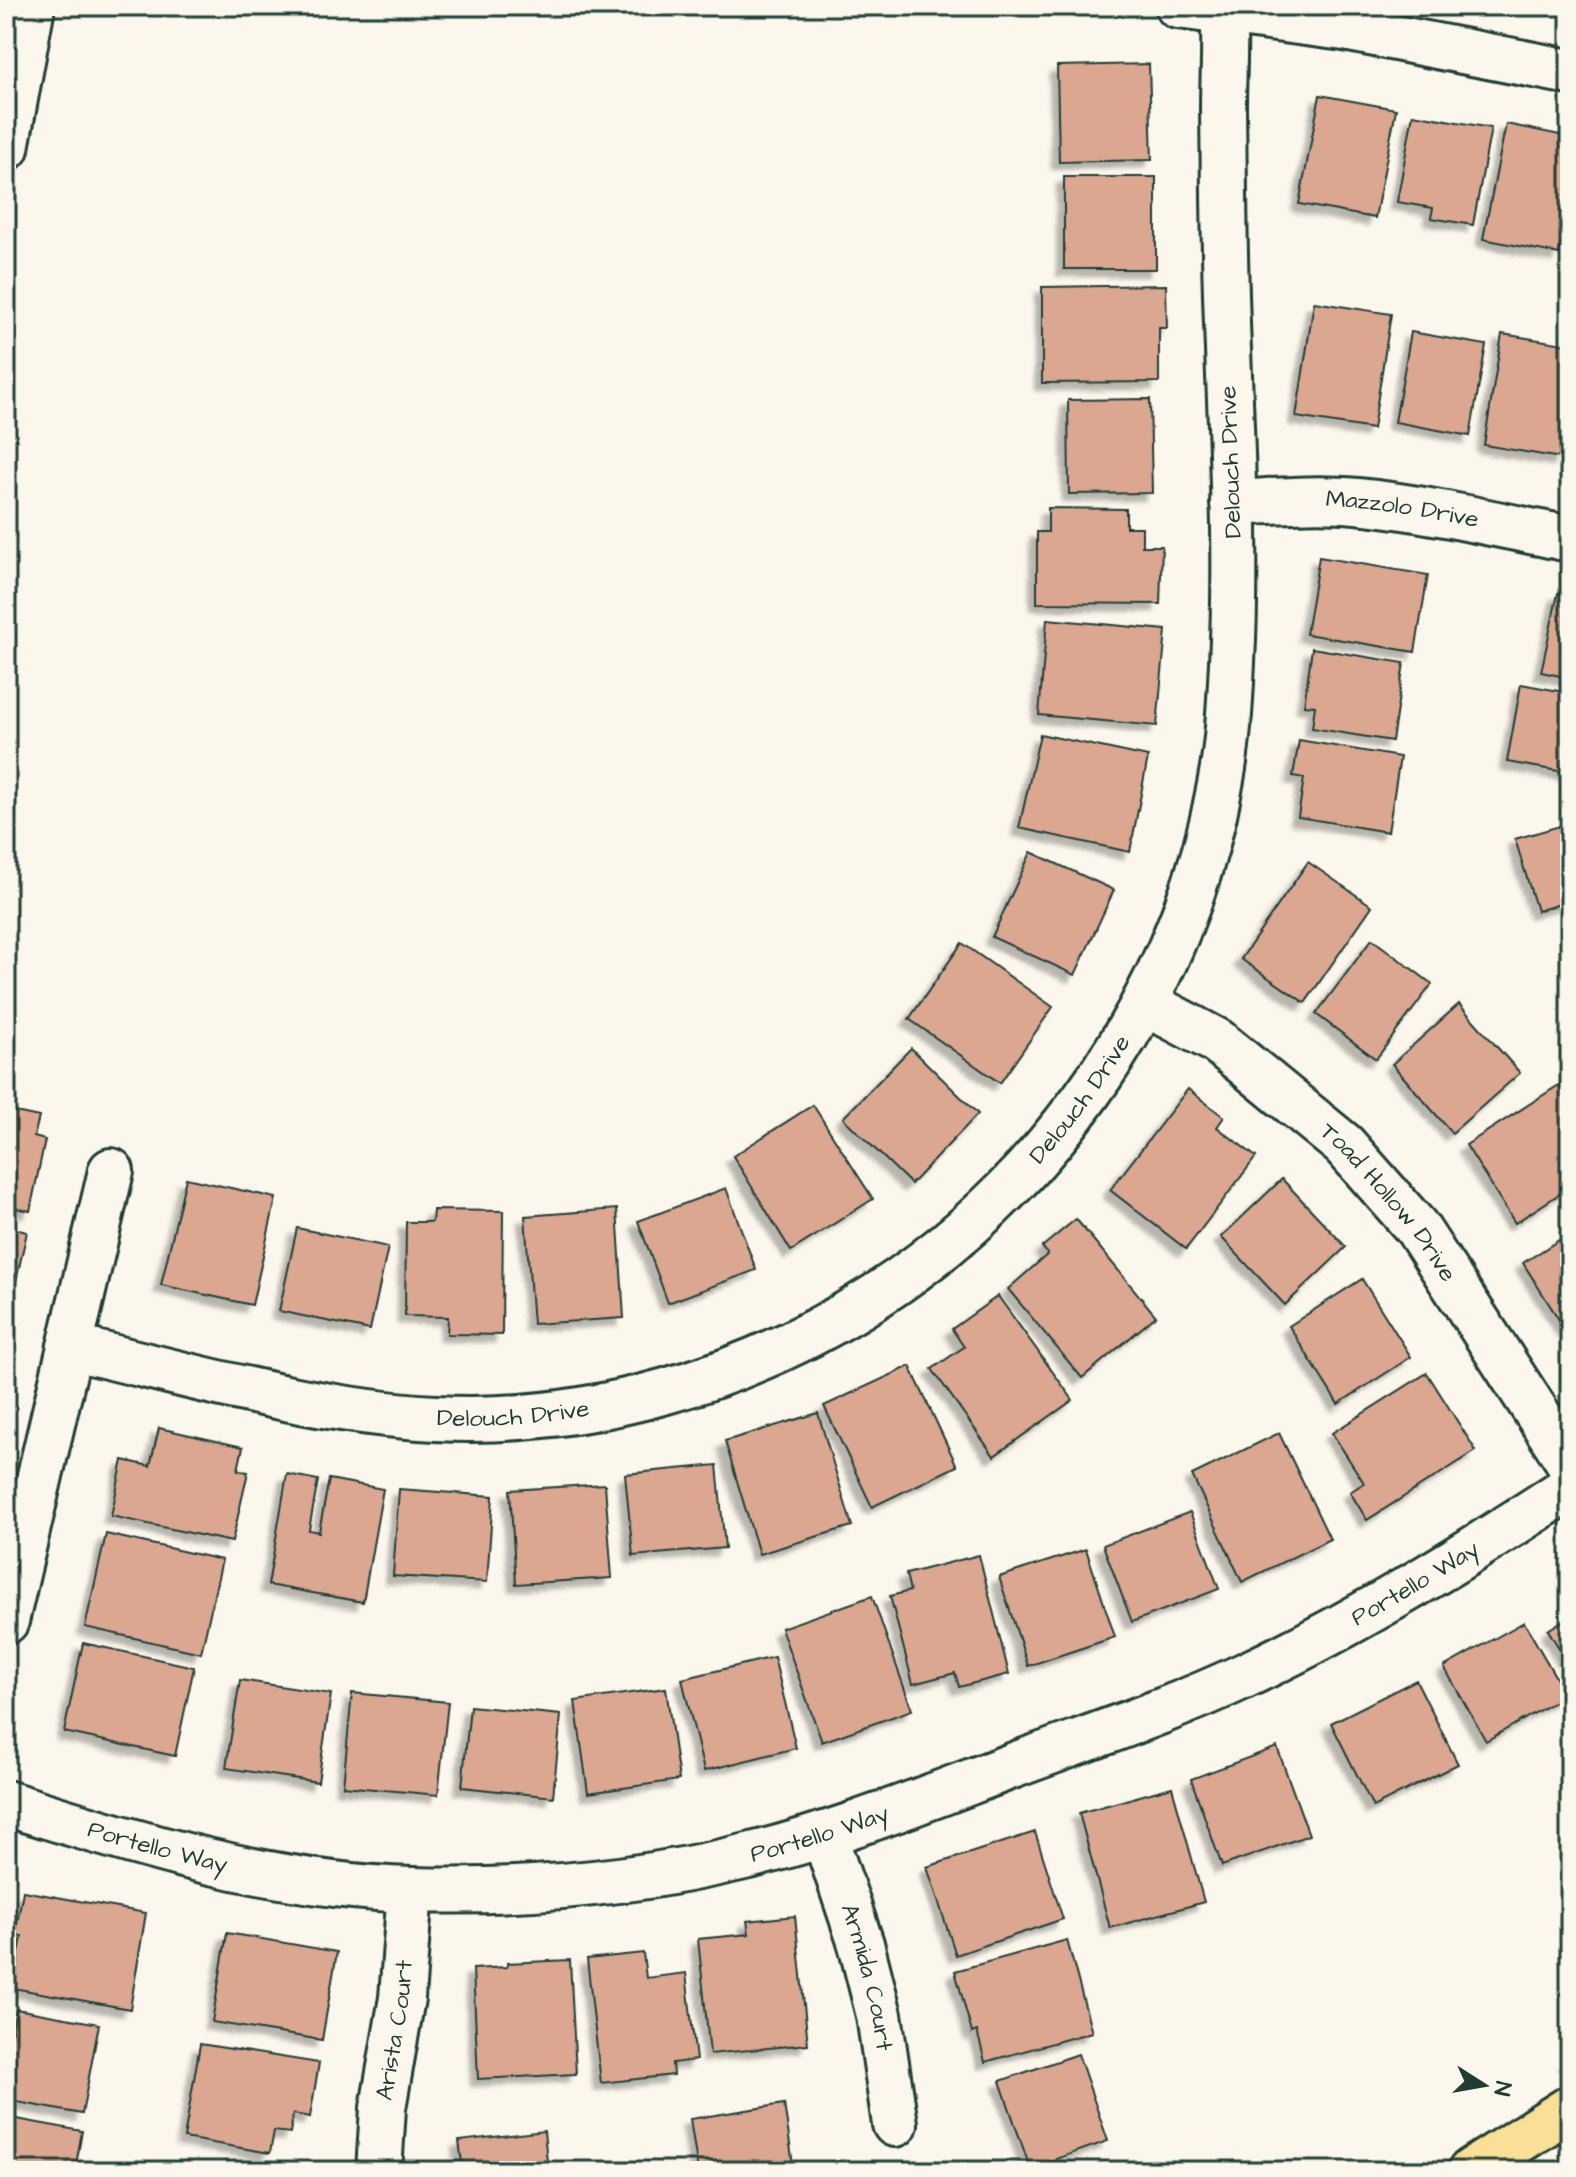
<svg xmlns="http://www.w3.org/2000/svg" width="1576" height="2177" viewBox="0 0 1576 2177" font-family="'Architects Daughter',sans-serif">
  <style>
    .building { fill: #dca791; stroke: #1f3d34; stroke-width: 2; filter: url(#shadow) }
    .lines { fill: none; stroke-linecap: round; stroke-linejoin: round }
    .minor-casing { stroke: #1f3d34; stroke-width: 50 }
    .highway-casing { stroke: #1f3d34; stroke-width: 50 }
    .minor { stroke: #fbf7ec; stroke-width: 44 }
    .highway { stroke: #fadf96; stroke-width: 44 }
    .labels { text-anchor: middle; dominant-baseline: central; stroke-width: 6; stroke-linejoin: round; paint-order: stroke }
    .street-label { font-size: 24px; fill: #1f3d34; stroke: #fbf7ec }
  </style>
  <defs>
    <filter id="shadow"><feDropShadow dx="-7" dy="7" stdDeviation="2" flood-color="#0004"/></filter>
  </defs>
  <rect width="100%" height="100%" fill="#fbf7ec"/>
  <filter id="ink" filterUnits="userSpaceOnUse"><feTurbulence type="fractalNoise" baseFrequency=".0125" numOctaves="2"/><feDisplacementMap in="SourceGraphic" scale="16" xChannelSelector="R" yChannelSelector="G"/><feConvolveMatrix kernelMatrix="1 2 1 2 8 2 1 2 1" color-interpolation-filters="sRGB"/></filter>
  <g filter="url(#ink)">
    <g class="building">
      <polygon points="1149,64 1152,160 1059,162 1057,66"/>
      <polygon points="1320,95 1396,109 1375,218 1299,204"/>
      <polygon points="1413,114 1491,128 1473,225 1431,218 1433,208 1397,202"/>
      <polygon points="1506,124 1570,137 1570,200 1559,254 1483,239"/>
      <rect x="1064" y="177" width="92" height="92"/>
      <polygon points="1166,285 1167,328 1159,328 1159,382 1042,383 1042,287"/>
      <polygon points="1314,302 1391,314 1373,429 1296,417"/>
      <polygon points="1411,332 1486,345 1470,436 1395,422"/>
      <polygon points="1502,334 1570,345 1570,401 1561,458 1484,445"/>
      <polygon points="1150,399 1152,493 1069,494 1068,400"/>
      <polygon points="1048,508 1126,509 1126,527 1142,527 1142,546 1162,546 1160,604 1037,603 1037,532 1048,532"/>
      <polygon points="1319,557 1428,575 1415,652 1306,634"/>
      <polygon points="1558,593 1570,596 1570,678 1541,672"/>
      <polygon points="1047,619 1166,630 1157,726 1039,715"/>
      <polygon points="1312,648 1404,663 1392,741 1312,728 1315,706 1304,705"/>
      <polygon points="1521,684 1570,693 1570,773 1507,762"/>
      <polygon points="1040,734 1148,757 1130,852 1019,828"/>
      <polygon points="1299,740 1400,757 1388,832 1298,817 1304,778 1293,776"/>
      <polygon points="1570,823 1570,901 1537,911 1515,839"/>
      <polygon points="1031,852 1114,890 1075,975 992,937"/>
      <polygon points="1308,862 1372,906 1305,1003 1241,959"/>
      <polygon points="1372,939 1432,984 1376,1059 1316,1014"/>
      <polygon points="962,943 1053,1007 1000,1083 909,1019"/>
      <polygon points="1459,1004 1520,1073 1452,1133 1392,1064"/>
      <polygon points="911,1048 978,1114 911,1184 843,1118"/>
      <polygon points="1559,1085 1570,1103 1570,1187 1515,1223 1466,1145"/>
      <polygon points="1188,1089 1224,1117 1217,1127 1256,1157 1186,1249 1110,1190"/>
      <polygon points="813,1105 873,1199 791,1251 733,1156"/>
      <polygon points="6,1110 39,1117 34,1137 45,1140 30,1211 6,1206"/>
      <polygon points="186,1178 276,1198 252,1305 161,1285"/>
      <polygon points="1282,1179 1346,1247 1285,1305 1221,1237"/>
      <polygon points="726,1188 756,1270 668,1303 638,1221"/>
      <polygon points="617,1209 624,1318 533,1324 525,1216"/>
      <polygon points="433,1210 503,1211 502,1335 447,1334 448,1317 405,1316 406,1222 432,1222"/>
      <polygon points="1076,1219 1156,1316 1082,1378 1008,1289 1048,1254 1042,1247"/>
      <polygon points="6,1227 27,1232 6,1326"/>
      <polygon points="297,1228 388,1247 370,1330 279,1311"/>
      <polygon points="1570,1233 1570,1337 1523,1263"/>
      <polygon points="1362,1279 1411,1357 1338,1404 1289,1326"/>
      <polygon points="998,1296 1073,1400 994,1456 932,1369 964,1347 952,1329"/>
      <polygon points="910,1366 957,1466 872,1507 824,1406"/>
      <polygon points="1427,1373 1476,1451 1367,1520 1350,1492 1364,1483 1332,1433"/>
      <polygon points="818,1413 852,1526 759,1554 725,1441"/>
      <polygon points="159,1428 243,1447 238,1470 248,1472 232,1542 111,1516 123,1460 150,1466"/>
      <polygon points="1279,1433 1330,1539 1242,1582 1192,1475"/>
      <polygon points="717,1465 725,1548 633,1556 625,1474"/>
      <polygon points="287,1474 318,1480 309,1530 319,1532 329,1479 383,1489 363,1602 268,1585"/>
      <polygon points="605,1484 612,1578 516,1584 510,1490"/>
      <polygon points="399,1489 493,1496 487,1582 393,1576"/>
      <polygon points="1190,1512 1219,1589 1132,1622 1103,1545"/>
      <polygon points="106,1534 222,1560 201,1653 85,1627"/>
      <polygon points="1086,1549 1115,1637 1028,1666 999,1577"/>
      <polygon points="979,1555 1009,1674 959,1687 955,1673 913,1684 890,1596 910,1591 906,1574"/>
      <polygon points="872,1596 912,1710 822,1742 781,1628"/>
      <polygon points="1570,1616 1570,1666 1548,1630"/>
      <polygon points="1524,1622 1566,1695 1486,1741 1444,1667"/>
      <polygon points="83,1643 194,1667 175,1756 64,1732"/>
      <polygon points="774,1657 796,1748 704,1771 682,1679"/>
      <polygon points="240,1680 331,1694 318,1782 226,1768"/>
      <polygon points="1416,1680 1458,1764 1373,1807 1331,1723"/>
      <polygon points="666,1688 679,1780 588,1793 575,1701"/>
      <polygon points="352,1693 448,1702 438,1795 343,1786"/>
      <polygon points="470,1706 561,1715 553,1797 462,1787"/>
      <polygon points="1277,1747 1309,1835 1222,1866 1191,1779"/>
      <polygon points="1172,1787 1204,1902 1110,1928 1079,1813"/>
      <polygon points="1035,1832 1063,1919 956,1955 927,1867"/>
      <polygon points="23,1891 146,1913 130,2009 13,1988 22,1936 15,1935"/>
      <polygon points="795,1916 808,2044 710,2054 698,1939 749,1934 747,1921"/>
      <polygon points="227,1933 337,1952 322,2040 212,2022"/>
      <polygon points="1067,1940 1092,2032 985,2062 977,2031 972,2033 955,1971"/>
      <polygon points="643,1953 646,1978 686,1973 696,2060 672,2063 673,2075 601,2083 587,1959"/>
      <polygon points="570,1960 576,2074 478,2079 473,1969 507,1967 507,1963"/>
      <polygon points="16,2009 99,2024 82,2114 6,2100 6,2062"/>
      <polygon points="200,2044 319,2063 310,2117 293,2114 290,2133 274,2131 270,2153 184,2138"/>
      <polygon points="1078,2054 1108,2141 1030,2168 1000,2081"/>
      <polygon points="784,2104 794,2171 698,2171 690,2119"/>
      <polygon points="6,2117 82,2131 75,2171 6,2171"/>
      <polygon points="544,2131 548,2171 463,2171 459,2141"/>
    </g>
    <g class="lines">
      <defs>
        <g id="minor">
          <polyline points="1178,6 1344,28 1570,72"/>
          <polyline points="6,148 32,6"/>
          <path id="s1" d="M1233,503C1274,501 1316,497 1357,501C1428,508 1499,525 1570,539"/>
          <path id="s2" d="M1145,1003L1217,1041L1344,1145L1417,1228L1570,1464"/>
          <polyline points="70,1347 111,1171"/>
          <path id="s3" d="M6,1621L70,1347C190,1375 312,1412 436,1418C589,1426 748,1379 876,1296C1053,1181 1182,994 1220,785C1228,745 1230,703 1232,662C1238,549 1231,435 1227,323C1224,251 1224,179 1223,108C1223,74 1226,39 1223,6"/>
          <path id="s4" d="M6,1803C138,1845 272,1886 413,1890C523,1893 636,1883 744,1857C835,1835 924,1799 1012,1766C1090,1737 1170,1711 1246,1675C1359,1622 1465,1556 1570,1487"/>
          <path id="s5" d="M824,1834L861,1944L879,2015L895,2124"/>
          <path id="s6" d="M379,2171L383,2108L402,1998L410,1890"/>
        </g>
        <polyline id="highway" points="1471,2171 1570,2108"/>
      </defs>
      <use href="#minor" class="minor-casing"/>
      <use href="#highway" class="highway-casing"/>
      <use href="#minor" class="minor"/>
      <use href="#highway" class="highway"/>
    </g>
  </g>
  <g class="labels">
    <g class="street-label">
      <text transform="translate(1231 462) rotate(-92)">Delouch Drive</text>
      <text stroke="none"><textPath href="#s1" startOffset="170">Mazzolo Drive</textPath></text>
      <text stroke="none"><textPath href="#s3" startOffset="1404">Delouch Drive</textPath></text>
      <text stroke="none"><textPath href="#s2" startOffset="318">Toad Hollow Drive</textPath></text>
      <text stroke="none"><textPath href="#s3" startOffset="732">Delouch Drive</textPath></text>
      <text stroke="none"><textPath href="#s4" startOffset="1478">Portello Way</textPath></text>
      <text stroke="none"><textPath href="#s4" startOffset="830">Portello Way</textPath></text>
      <text stroke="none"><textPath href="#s4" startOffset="158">Portello Way</textPath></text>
      <text stroke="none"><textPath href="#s5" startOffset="150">Armida Court</textPath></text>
      <text stroke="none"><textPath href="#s6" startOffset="142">Arista Court</textPath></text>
    </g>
  </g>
  <rect width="1576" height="2177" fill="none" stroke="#fbf7ec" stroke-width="32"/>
  <rect x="16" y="16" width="1544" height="2145" fill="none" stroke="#1f3d34" stroke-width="3" filter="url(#ink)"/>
  <g transform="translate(1484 2085) rotate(101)" stroke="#fbf7ec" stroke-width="6" paint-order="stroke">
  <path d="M0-6L14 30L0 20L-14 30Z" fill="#1f3d34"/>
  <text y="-12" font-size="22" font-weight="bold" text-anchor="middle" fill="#1f3d34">N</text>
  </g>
</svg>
